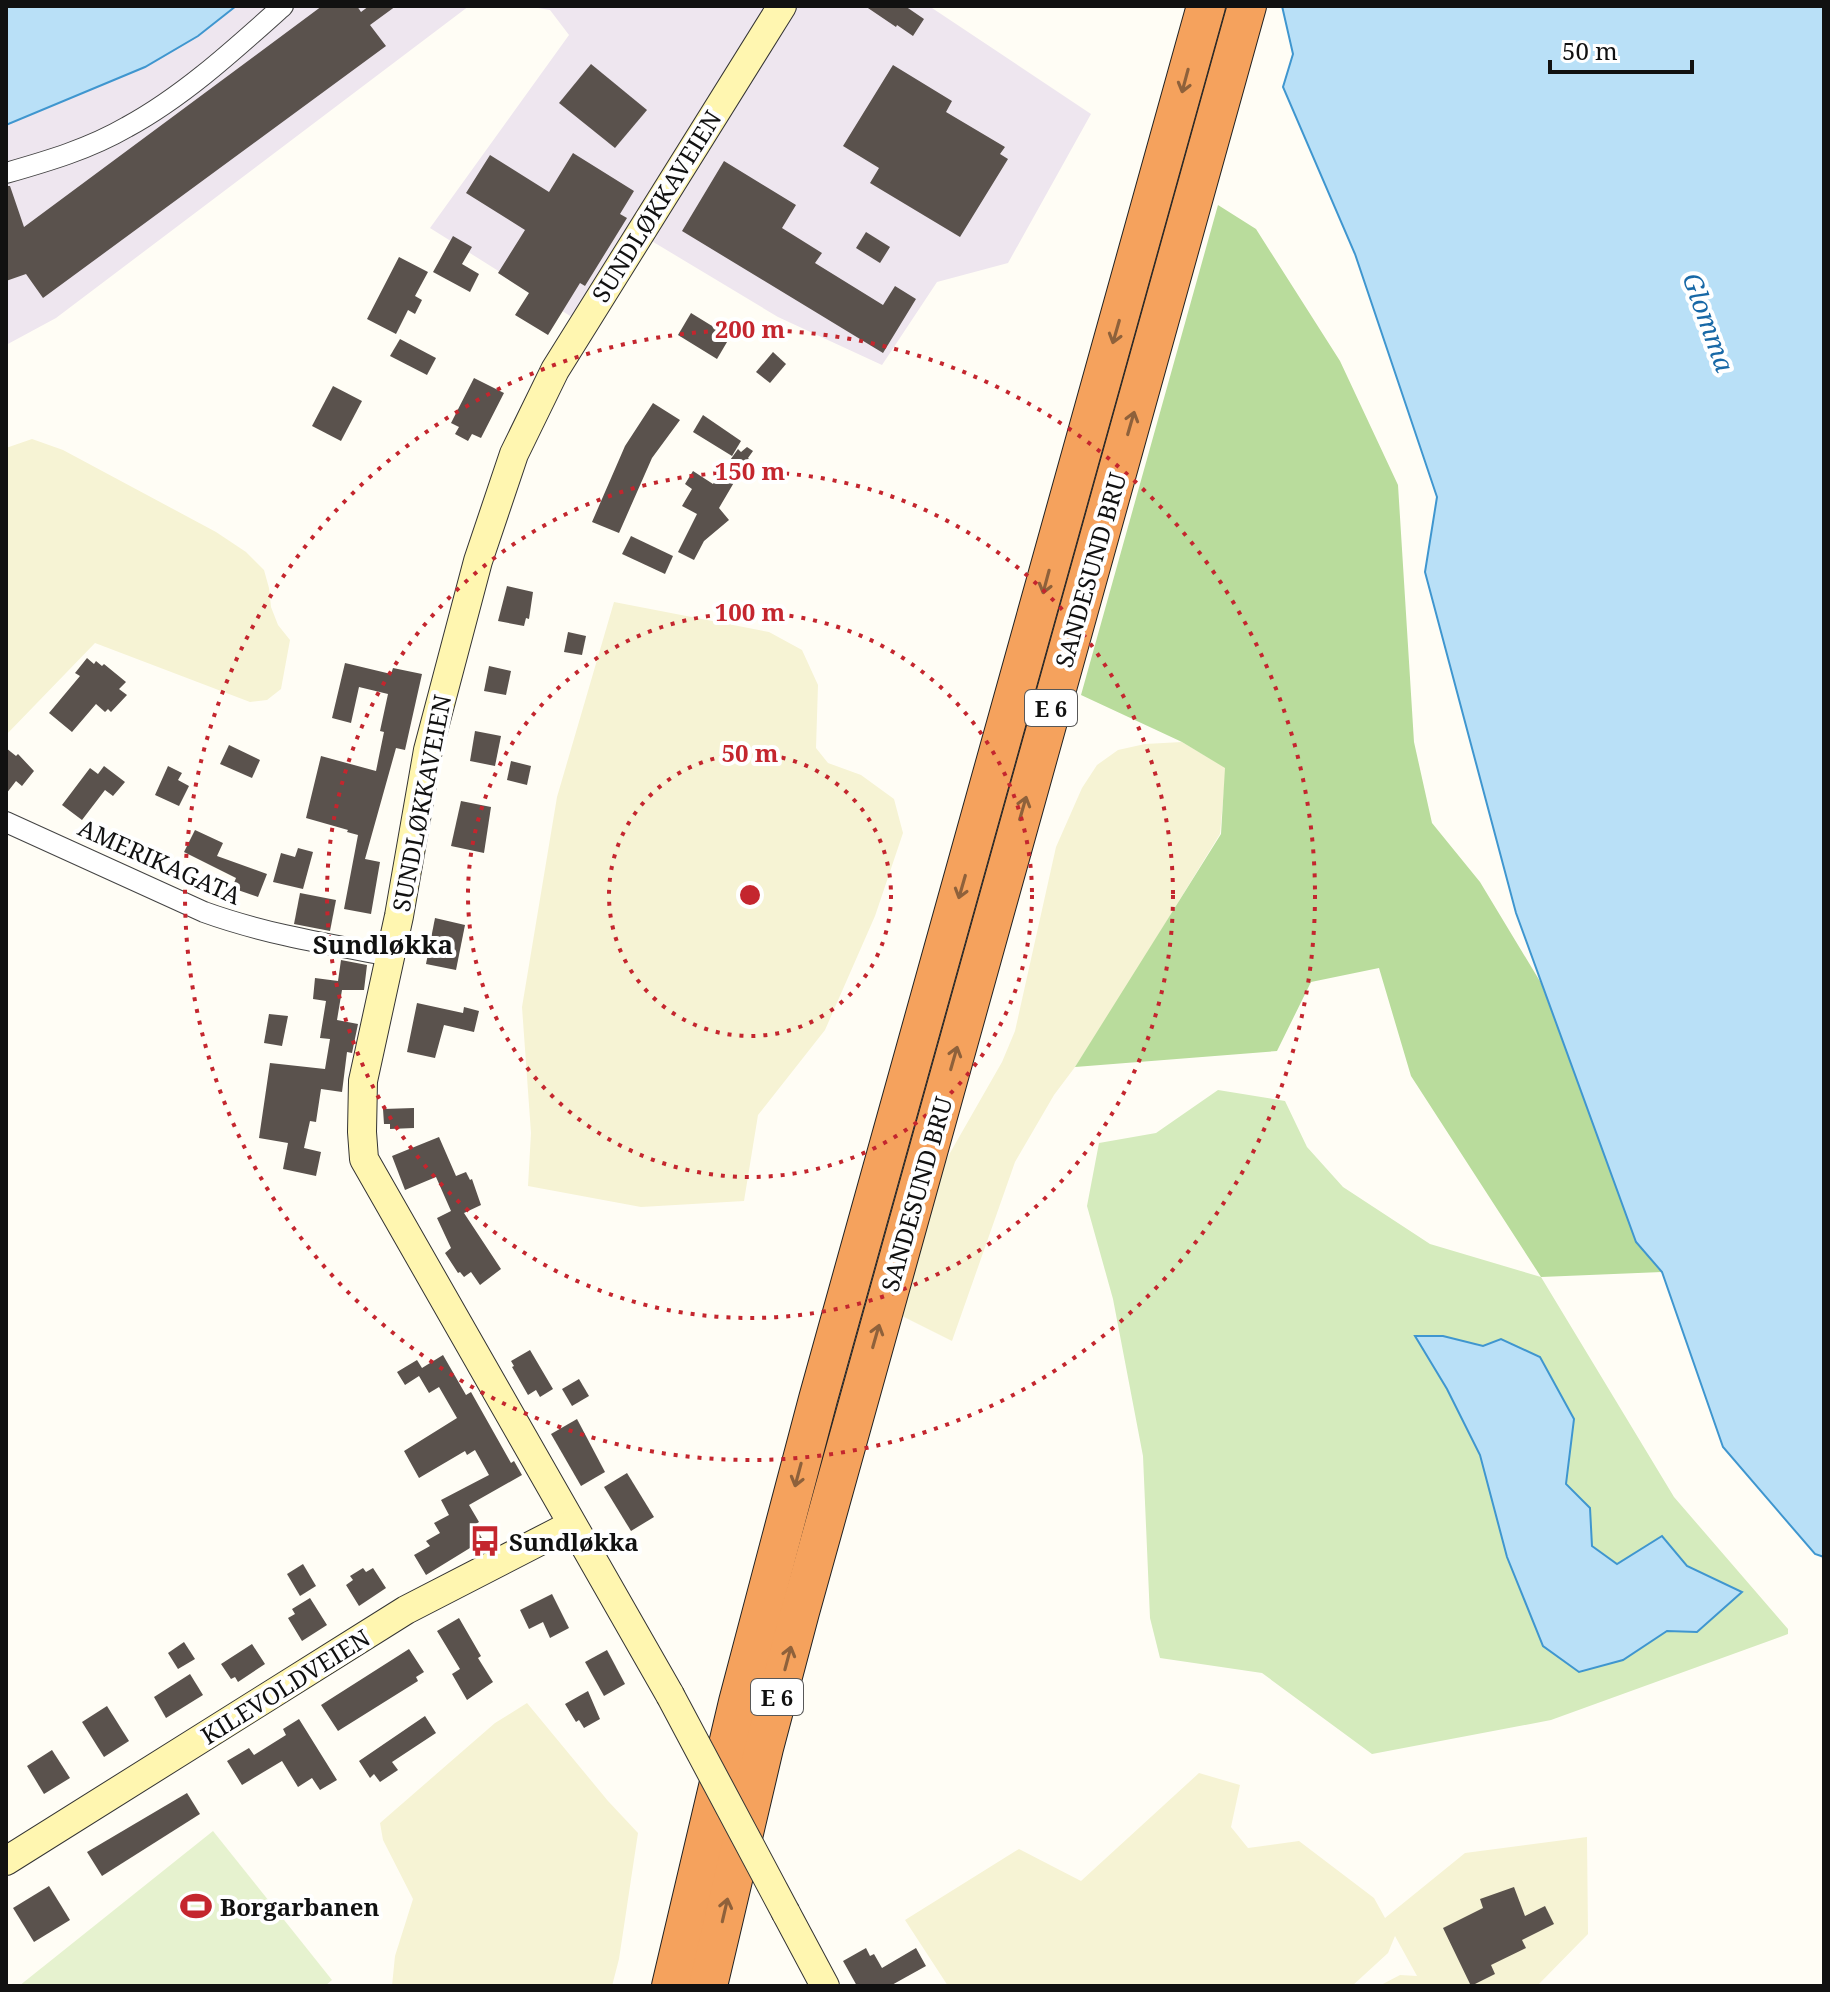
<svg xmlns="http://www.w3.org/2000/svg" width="1830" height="1992" viewBox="0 0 1830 1992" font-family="'Noto Serif',serif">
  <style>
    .industrial { fill: #eee6ef }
    .farmland { fill: #f6f3d4 }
    .green { fill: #d5ebbd }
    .forest { fill: #b9dc9c }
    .pitch { fill: #e6f2cf }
    .water { fill: #b9e0f7; stroke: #3f96cf; stroke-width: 2 }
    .building { fill: #5a524d }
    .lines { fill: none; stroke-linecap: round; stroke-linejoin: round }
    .street-casing { stroke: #444; stroke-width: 22 }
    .secondary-casing { stroke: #333; stroke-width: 30 }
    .highway-casing { stroke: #222; stroke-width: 40 }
    .street { stroke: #fff; stroke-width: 20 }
    .secondary { stroke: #fff6b0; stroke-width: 28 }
    .highway { stroke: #f5a25d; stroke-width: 38 }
    .secondary-bridge-casing { stroke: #333; stroke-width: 30; stroke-linecap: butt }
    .secondary-bridge { stroke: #fff6b0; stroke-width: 28 }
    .oneway { stroke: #8e613b }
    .ring { fill: none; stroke: #c4262e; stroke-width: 4; stroke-dasharray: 4 8 }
    .labels { text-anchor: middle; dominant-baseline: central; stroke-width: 8; stroke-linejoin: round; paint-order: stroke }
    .shield { fill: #fff; stroke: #585858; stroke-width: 2 }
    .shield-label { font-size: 22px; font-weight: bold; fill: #111 }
    .street-label { font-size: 24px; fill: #111; stroke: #fff }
    .poi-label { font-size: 24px; font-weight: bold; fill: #111; stroke: #fff; text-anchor: start }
    .water-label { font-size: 26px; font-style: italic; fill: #1768a6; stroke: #fff }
    .neighbourhood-label { font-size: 26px; font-weight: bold; fill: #111; stroke: #fff }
    .centre { fill: #c4262e; stroke: #fff; stroke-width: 4 }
    .ring-label { font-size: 24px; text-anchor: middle; font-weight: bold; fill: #c4262e; stroke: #fff; stroke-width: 8; stroke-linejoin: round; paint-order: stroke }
  </style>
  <rect width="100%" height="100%" fill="#fffdf5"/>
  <g class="industrial">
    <polygon points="236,6 469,6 56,318 6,345 6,125 145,67 198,36"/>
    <polygon points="526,6 929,6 1091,114 1008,263 937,282 882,365 778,317 640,234 583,324 430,228 569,35 550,10"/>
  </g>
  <g class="farmland">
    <polygon points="32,439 63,450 216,532 246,552 264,570 269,588 271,607 278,625 290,640 281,689 267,700 250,702 95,643 6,735 6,448"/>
    <polygon points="614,602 769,632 802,650 818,685 816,748 828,763 861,775 894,799 903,833 875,916 825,1030 758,1115 744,1201 641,1207 528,1186 531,1133 522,1007 557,797"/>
    <polygon points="1182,742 1226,768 1220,834 1114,1007 1075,1067 1054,1095 1015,1162 952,1341 902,1316 938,1174 1002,1062 1015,1031 1056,847 1082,788 1097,765 1118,750 1145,744"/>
    <polygon points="527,1703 608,1801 638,1833 619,1959 612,1986 392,1986 395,1956 413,1899 383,1840 380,1823 495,1723"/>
    <polygon points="1199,1773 1240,1785 1231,1827 1248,1848 1299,1841 1374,1898 1385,1918 1465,1853 1587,1837 1588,1934 1537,1986 1379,1986 1400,1975 1417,1976 1395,1936 1388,1953 1352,1986 948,1986 905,1920 1019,1849 1081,1881"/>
  </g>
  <polygon class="green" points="1218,1090 1285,1101 1307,1147 1343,1187 1430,1244 1541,1277 1674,1497 1788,1629 1788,1634 1551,1720 1372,1754 1262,1673 1160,1658 1150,1618 1143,1456 1113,1299 1087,1206 1099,1143 1156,1133"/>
  <polygon class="forest" points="1218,205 1256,229 1340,361 1398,485 1414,742 1432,823 1480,882 1541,983 1636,1242 1662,1272 1541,1277 1411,1076 1379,968 1311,982 1277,1051 1075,1067 1221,834 1225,768 1182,742 1081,695"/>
  <polygon class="pitch" points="213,1831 332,1980 325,1986 19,1986"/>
  <g class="water">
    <polygon points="6,6 236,6 198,36 145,67 6,125"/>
    <polygon points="1282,6 1824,6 1824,1557 1815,1554 1723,1447 1662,1272 1636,1242 1516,913 1425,572 1437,497 1355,254 1283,87 1293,54"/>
    <polygon points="1415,1336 1443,1336 1483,1346 1501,1339 1540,1357 1574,1419 1566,1484 1590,1508 1592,1546 1617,1564 1662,1536 1687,1566 1742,1592 1697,1632 1667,1631 1623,1660 1579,1672 1543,1646 1507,1557 1480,1455 1447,1389"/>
  </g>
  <g class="building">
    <polygon points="322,6 357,6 361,12 369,6 396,6 370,25 386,46 43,298 26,274 6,281 6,186 10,186 24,227"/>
    <polygon points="865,6 905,6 924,19 913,36 897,25 896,27"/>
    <polygon points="591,64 647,110 615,148 559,103"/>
    <polygon points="893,65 952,101 946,112 1005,147 1000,154 1008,159 960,237 870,183 879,168 843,146"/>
    <polygon points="573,153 634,191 620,214 627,218 585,286 580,283 548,335 515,315 529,293 498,273 525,230 466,193 490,155 549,192"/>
    <polygon points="724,161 796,205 782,228 822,253 815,263 883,305 895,286 916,299 883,353 682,231"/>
    <polygon points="866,232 890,247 880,263 856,248"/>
    <polygon points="453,236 472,247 462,264 479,274 470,292 433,272"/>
    <polygon points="399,257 428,272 415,296 422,300 415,314 408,310 396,334 367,319"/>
    <polygon points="691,313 730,337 717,359 678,335"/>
    <polygon points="400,339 436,358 427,375 390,356"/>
    <polygon points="773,352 786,364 770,383 756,372"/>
    <polygon points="474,378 504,393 481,438 472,434 468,441 455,434 459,427 451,423"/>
    <polygon points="333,386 362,401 341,441 312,426"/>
    <polygon points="653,403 680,420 652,458 619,533 592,522 625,446"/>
    <polygon points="703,415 741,441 732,456 693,432"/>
    <polygon points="747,447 753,451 748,458 751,461 739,474 719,508 729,520 704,541 694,560 678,552 697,514 682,506 692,489 685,484 693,471 713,484 738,449 741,452"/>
    <polygon points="631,536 673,556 665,574 622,554"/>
    <polygon points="507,586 533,592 529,619 526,618 524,626 498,621"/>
    <polygon points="568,632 586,636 582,655 564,652"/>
    <polygon points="87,658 94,664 96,661 102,666 104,664 126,682 119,689 127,695 111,712 108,709 105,712 96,704 72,732 49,713 80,676 75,673"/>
    <polygon points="345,663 391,674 393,668 422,674 405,750 396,748 365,859 380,862 371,914 344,909 358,835 347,832 348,830 306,818 321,756 376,771 384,732 380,731 388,694 359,687 351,723 332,718"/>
    <polygon points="489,666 511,671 506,695 484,691"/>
    <polygon points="475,731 501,736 495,766 470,761"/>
    <polygon points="229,745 260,760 252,778 220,764"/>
    <polygon points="6,748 16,756 18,754 34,771 22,786 16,781 6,794"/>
    <polygon points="511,761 531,766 527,785 507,780"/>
    <polygon points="104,766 125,782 113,796 105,790 82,820 62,805 90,768 98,774"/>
    <polygon points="168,766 182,773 178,780 189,786 179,806 155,795"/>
    <polygon points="461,801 491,807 484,853 451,846"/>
    <polygon points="195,830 223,843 217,856 267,874 258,897 232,888 236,878 184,852"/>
    <polygon points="298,848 313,852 303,889 273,882 281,853 295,857"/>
    <polygon points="300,893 336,900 330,931 294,924"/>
    <polygon points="435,918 465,925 456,970 426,964"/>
    <polygon points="341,960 367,965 364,990 342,990 337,1020 358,1024 352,1053 347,1052 342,1092 321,1089 316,1122 310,1121 304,1148 321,1152 316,1176 283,1169 288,1143 259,1138 270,1063 325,1069 330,1039 320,1038 326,1001 313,999 315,978 338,981"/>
    <polygon points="417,1003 463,1013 464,1007 479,1011 474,1032 444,1025 435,1058 407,1052"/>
    <polygon points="269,1014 288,1016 282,1046 264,1043"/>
    <polygon points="414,1108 414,1128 390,1129 390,1124 384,1124 383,1109"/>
    <polygon points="439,1137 456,1176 466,1172 470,1180 472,1179 481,1205 464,1213 501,1269 480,1285 471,1272 464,1277 460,1272 458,1273 445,1253 451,1248 437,1218 451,1211 436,1177 405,1190 392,1156"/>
    <polygon points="530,1350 553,1389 540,1397 536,1390 528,1395 512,1367 514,1366 511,1361"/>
    <polygon points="443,1355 466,1395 471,1392 511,1463 514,1461 522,1475 469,1505 479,1522 474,1525 483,1540 426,1575 414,1555 430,1546 426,1541 440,1533 434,1523 449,1515 441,1500 489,1475 475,1450 467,1455 465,1451 419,1478 404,1451 457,1418 439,1387 429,1393 419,1376 405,1385 397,1372 417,1360 422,1368"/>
    <polygon points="579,1379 589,1396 572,1406 562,1389"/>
    <polygon points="577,1419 605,1472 581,1486 551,1434"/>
    <polygon points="627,1473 654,1517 631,1531 604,1487"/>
    <polygon points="303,1564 316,1586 300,1596 287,1574"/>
    <polygon points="363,1568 366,1572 373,1568 386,1588 359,1606 346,1585 353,1580 350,1576"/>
    <polygon points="552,1594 569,1628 550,1638 543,1622 529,1629 520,1610"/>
    <polygon points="310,1598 327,1625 302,1641 288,1618 295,1614 292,1609"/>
    <polygon points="459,1618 481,1656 478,1658 493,1682 467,1700 452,1674 460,1669 437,1631"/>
    <polygon points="184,1642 195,1659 178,1669 168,1653"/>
    <polygon points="252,1644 265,1664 238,1682 235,1677 231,1679 221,1664"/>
    <polygon points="409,1649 424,1672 416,1677 418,1681 338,1731 321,1705"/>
    <polygon points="607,1650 625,1684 604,1696 585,1662"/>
    <polygon points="190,1674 203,1695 166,1718 154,1697"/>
    <polygon points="588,1691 600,1719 584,1728 579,1720 576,1722 565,1704"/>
    <polygon points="107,1706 129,1741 104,1757 82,1722"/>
    <polygon points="425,1716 436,1733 392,1762 398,1770 380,1782 374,1774 370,1778 359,1761"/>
    <polygon points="299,1719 337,1780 320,1790 312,1778 298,1787 282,1761 242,1785 227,1761 249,1748 254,1755 286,1735 283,1729"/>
    <polygon points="52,1750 70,1778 44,1794 27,1766"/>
    <polygon points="187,1793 200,1814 102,1876 87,1852"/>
    <polygon points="49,1886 70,1920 34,1942 13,1908"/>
    <polygon points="1514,1887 1525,1916 1545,1906 1554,1924 1522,1940 1526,1948 1491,1965 1495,1974 1471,1986 1443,1928 1483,1908 1480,1899"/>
    <polygon points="866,1948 870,1956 874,1954 882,1968 916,1948 926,1966 890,1986 857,1986 843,1961"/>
  </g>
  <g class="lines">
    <defs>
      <g id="street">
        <path d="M6,173C48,161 89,149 127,127C184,96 235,49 283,6"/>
        <path d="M6,822L204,912C265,934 327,944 391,956"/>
      </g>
      <g id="secondary">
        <polyline points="670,1695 364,1159 362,1132 363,1081 399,916 428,750 478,561 514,454 555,370 782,6"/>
        <polyline points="6,1861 406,1610 571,1525"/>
        <polyline points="786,1913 825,1986"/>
      </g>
      <g id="highway">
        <polyline points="671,1986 738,1702 818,1399 1206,6"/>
        <polyline points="708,1986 764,1748 800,1612 1247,6"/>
      </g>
    </defs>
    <use href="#street" class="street-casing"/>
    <use href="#secondary" class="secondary-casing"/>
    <use href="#highway" class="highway-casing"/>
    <use href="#street" class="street"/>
    <use href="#secondary" class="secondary"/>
    <use href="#highway" class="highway"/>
    <defs>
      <polyline id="secondary-bridge" points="670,1695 786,1913"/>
    </defs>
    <use href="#secondary-bridge" class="secondary-bridge-casing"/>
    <use href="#secondary-bridge" class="secondary-bridge"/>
  </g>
  <defs><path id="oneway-shaft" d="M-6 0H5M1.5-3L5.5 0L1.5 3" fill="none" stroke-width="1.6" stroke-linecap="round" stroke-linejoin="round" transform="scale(2)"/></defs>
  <g class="oneway">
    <use href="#oneway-shaft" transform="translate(1185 81) rotate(105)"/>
    <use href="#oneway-shaft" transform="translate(1116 332) rotate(106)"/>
    <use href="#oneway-shaft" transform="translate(1131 423) rotate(-74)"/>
    <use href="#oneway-shaft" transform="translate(1046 582) rotate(105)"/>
    <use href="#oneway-shaft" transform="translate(1023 808) rotate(-74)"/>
    <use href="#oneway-shaft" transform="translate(962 887) rotate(106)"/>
    <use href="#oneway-shaft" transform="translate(954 1058) rotate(-74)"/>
    <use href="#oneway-shaft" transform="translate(876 1336) rotate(-74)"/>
    <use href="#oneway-shaft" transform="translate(798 1475) rotate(105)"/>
    <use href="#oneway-shaft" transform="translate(788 1658) rotate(-75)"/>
    <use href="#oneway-shaft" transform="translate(725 1910) rotate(-77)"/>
  </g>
  <g class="ring">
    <circle cx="750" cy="895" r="141"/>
    <circle cx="750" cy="895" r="282"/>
    <circle cx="750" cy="895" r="423"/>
    <circle cx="750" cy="895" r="565"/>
  </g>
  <defs>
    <symbol id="bus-bare" viewBox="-9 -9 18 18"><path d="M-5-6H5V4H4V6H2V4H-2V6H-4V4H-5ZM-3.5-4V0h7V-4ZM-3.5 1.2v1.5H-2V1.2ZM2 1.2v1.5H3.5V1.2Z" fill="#c4262e" stroke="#fff" stroke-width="2.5" paint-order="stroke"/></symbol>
    <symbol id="stadium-bare" viewBox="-9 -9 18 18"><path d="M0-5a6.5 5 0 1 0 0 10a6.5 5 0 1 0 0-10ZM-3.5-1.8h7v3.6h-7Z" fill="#c4262e" stroke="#fff" stroke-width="2.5" paint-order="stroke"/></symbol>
  </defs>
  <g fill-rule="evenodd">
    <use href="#bus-bare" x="463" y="1519" width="44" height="44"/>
    <use href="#stadium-bare" x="174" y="1884" width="44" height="44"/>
  </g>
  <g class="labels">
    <g class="shield">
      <rect x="1025" y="690" width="52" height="36" rx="6"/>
      <rect x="751" y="1679" width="52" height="36" rx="6"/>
    </g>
    <g class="shield-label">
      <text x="1051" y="708">E 6</text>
      <text x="777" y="1697">E 6</text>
    </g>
    <g class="street-label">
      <text transform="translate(656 206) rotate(-58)">SUNDLØKKAVEIEN</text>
      <text transform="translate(1090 570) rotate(-74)">SANDESUND BRU</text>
      <text transform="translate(421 803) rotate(-79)">SUNDLØKKAVEIEN</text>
      <text transform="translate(160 861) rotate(24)">AMERIKAGATA</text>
      <text transform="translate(916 1194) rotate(-74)">SANDESUND BRU</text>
      <text transform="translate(285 1686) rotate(-32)">KILEVOLDVEIEN</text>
    </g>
    <g class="poi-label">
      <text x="509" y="1541">Sundløkka</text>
      <text x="220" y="1906">Borgarbanen</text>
    </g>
    <g class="water-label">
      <text transform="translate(1709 322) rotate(70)">Glomma</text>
    </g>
    <g class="neighbourhood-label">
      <text x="383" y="944">Sundløkka</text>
    </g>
  </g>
  <circle cx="750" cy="895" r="12" class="centre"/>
  <g class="ring-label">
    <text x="750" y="338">200 m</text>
    <text x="750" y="480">150 m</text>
    <text x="750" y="621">100 m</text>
    <text x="750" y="762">50 m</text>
  </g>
  <rect width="1830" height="1992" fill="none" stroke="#111111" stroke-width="16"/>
  <path d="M1550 60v12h142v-12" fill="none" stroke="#111111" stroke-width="4"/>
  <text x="1562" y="60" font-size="24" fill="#111111" stroke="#ffffff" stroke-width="6" paint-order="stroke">50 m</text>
</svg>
